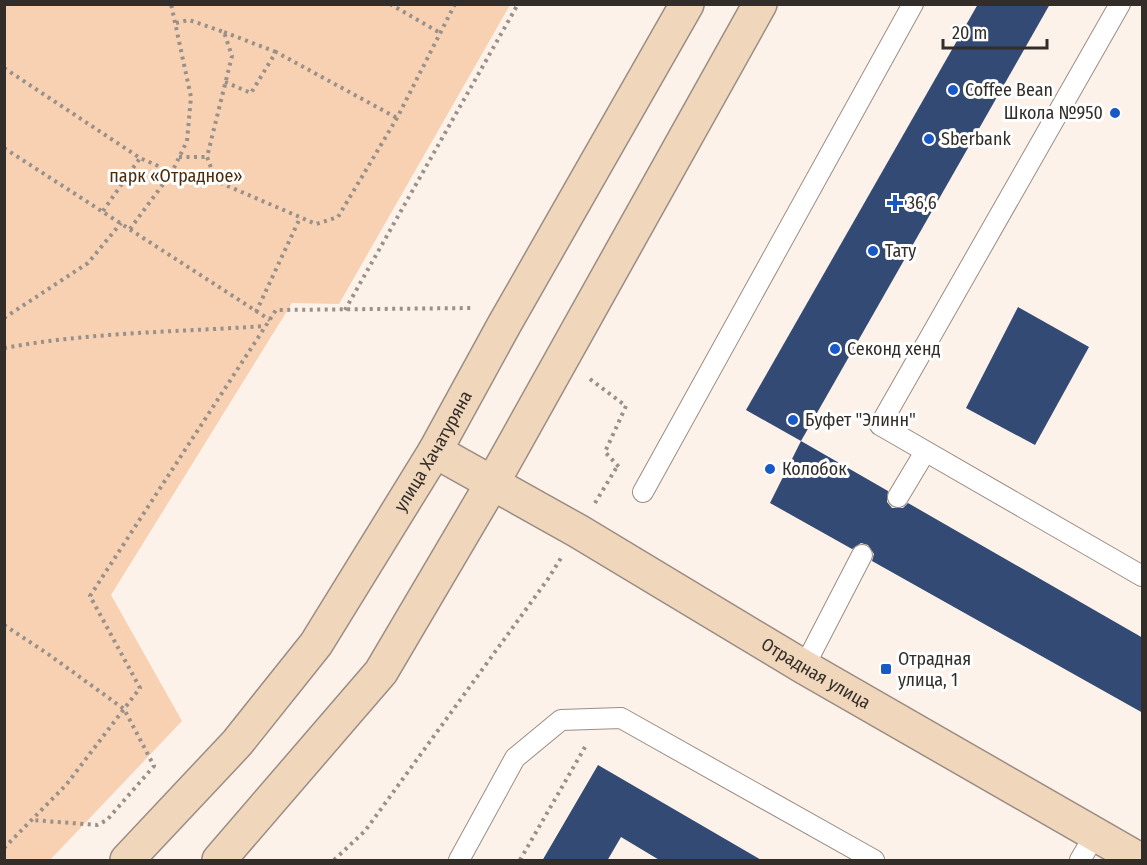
<svg xmlns="http://www.w3.org/2000/svg" width="1147" height="865" viewBox="0 0 1147 865" font-family="'Fira Sans Condensed',sans-serif">
  <style>
    .green { fill: #f8d1b2 }
    .building { fill: #324a74 }
    .lines { fill: none; stroke-linecap: round; stroke-linejoin: round }
    .lane-casing { stroke: #9a8d84; stroke-width: 22 }
    .secondary-casing { stroke: #9a8d84; stroke-width: 36 }
    .path { stroke: #98908a; stroke-width: 4; stroke-dasharray: 3 4.5; stroke-linecap: butt }
    .lane { stroke: #fff; stroke-width: 20 }
    .secondary { stroke: #f0d6bb; stroke-width: 33 }
    .poi-dot { fill: #1859c5; stroke: #fff; stroke-width: 2 }
    .labels { text-anchor: middle; dominant-baseline: central; stroke-width: 6; stroke-linejoin: round; paint-order: stroke }
    .poi-label { font-size: 18px; fill: #322d29; stroke: #fff; text-anchor: start }
    .park-label { font-size: 18px; fill: #4c2b0d; stroke: #fff }
    .street-label { font-size: 18px; fill: #322d29; stroke: #fff }
  </style>
  <rect width="100%" height="100%" fill="#fdf2ea"/>
  <polygon class="green" points="5,4 510,5 339,304 292,303 111,595 182,721 50,860 5,860"/>
  <g class="building">
    <polygon points="978,4 1050,4 801,441 746,410"/>
    <polygon points="1018,307 1089,347 1035,445 966,408"/>
    <polygon points="801,441 888,491 887,502 892,508 903,508 908,503 1143,638 1143,713 872,561 874,554 868,545 861,543 852,549 770,503"/>
    <polygon points="598,765 763,861 661,861 621,837 607,861 542,861"/>
  </g>
  <g class="lines">
    <defs>
      <g id="lane">
        <polyline points="1120,4 880,425 1142,576"/>
        <polyline points="643,492 913,4"/>
        <polyline points="898,497 925,452"/>
        <polyline points="804,667 862,555"/>
        <polyline points="459,860 515,758 561,720 621,718 874,860"/>
        <polyline points="1080,860 1095,835"/>
      </g>
      <g id="secondary">
        <path id="s1" d="M435,451L578,531L804,667L1140,860"/>
        <path id="s2" d="M127,860L237,743L316,644L435,451L504,325L687,4"/>
        <polyline points="219,860 381,672 493,482 760,4"/>
      </g>
    </defs>
    <use href="#lane" class="lane-casing"/>
    <use href="#secondary" class="secondary-casing"/>
    <g class="path">
      <polyline points="390,4 442,34"/>
      <polyline points="176,23 189,20 224,32 232,56 207,157 216,181 316,224 338,217 397,118 455,4"/>
      <polyline points="224,32 276,52"/>
      <polyline points="4,68 140,158 172,172 187,141 191,97 171,4"/>
      <polyline points="225,82 251,93 276,52 397,118"/>
      <polyline points="4,148 270,320"/>
      <polyline points="179,157 207,157"/>
      <polyline points="103,211 140,158"/>
      <polyline points="130,229 172,172"/>
      <polyline points="345,310 518,4"/>
      <polyline points="256,312 300,218"/>
      <polyline points="4,318 88,263 121,223"/>
      <path d="M4,348C90,332 179,332 265,326"/>
      <polyline points="590,379 626,406 605,452 619,467"/>
      <polyline points="595,503 618,465"/>
      <polyline points="4,625 48,654 124,709 154,766 107,820 97,825 32,820"/>
      <polyline points="4,848 66,785 140,688 90,596 276,310 474,308"/>
      <polyline points="334,860 365,831 548,579 561,558"/>
      <polyline points="520,860 585,747"/>
    </g>
    <use href="#lane" class="lane"/>
    <use href="#secondary" class="secondary"/>
  </g>
  <g class="poi-dot">
    <circle cx="953" cy="90" r="6"/>
    <circle cx="1115" cy="113" r="6"/>
    <circle cx="929" cy="139" r="6"/>
    <path d="M892 194h6v6h6v6h-6v6h-6v-6h-6v-6h6z"/>
    <circle cx="873" cy="251" r="6"/>
    <circle cx="835" cy="349" r="6"/>
    <circle cx="793" cy="420" r="6"/>
    <circle cx="770" cy="469" r="6"/>
    <rect x="880" y="663" width="12" height="12" rx="3"/>
  </g>
  <g class="labels">
    <g class="poi-label">
      <text x="965" y="90">Coffee Bean</text>
      <text x="1103" y="113" text-anchor="end">Школа №950</text>
      <text x="941" y="139">Sberbank</text>
      <text x="907" y="203">36,6</text>
      <text x="885" y="251">Тату</text>
      <text x="847" y="349">Секонд хенд</text>
      <text x="805" y="420">Буфет "Элинн"</text>
      <text x="782" y="469">Колобок</text>
      <text x="898" y="659">Отрадная<tspan x="898" dy="21">улица, 1</tspan></text>
    </g>
    <g class="park-label">
      <text x="176" y="176">парк «Отрадное»</text>
    </g>
    <g class="street-label">
      <text stroke="none"><textPath href="#s2" startOffset="513">улица Хачатуряна</textPath></text>
      <text stroke="none"><textPath href="#s1" startOffset="441">Отрадная улица</textPath></text>
    </g>
  </g>
  <rect width="1147" height="865" fill="none" stroke="#322d29" stroke-width="12"/>
  <path d="M943 39v9h104v-9" fill="none" stroke="#322d29" stroke-width="3"/>
  <text x="952" y="39" font-size="18" fill="#322d29" stroke="#ffffff" stroke-width="4.5" paint-order="stroke">20 m</text>
</svg>
